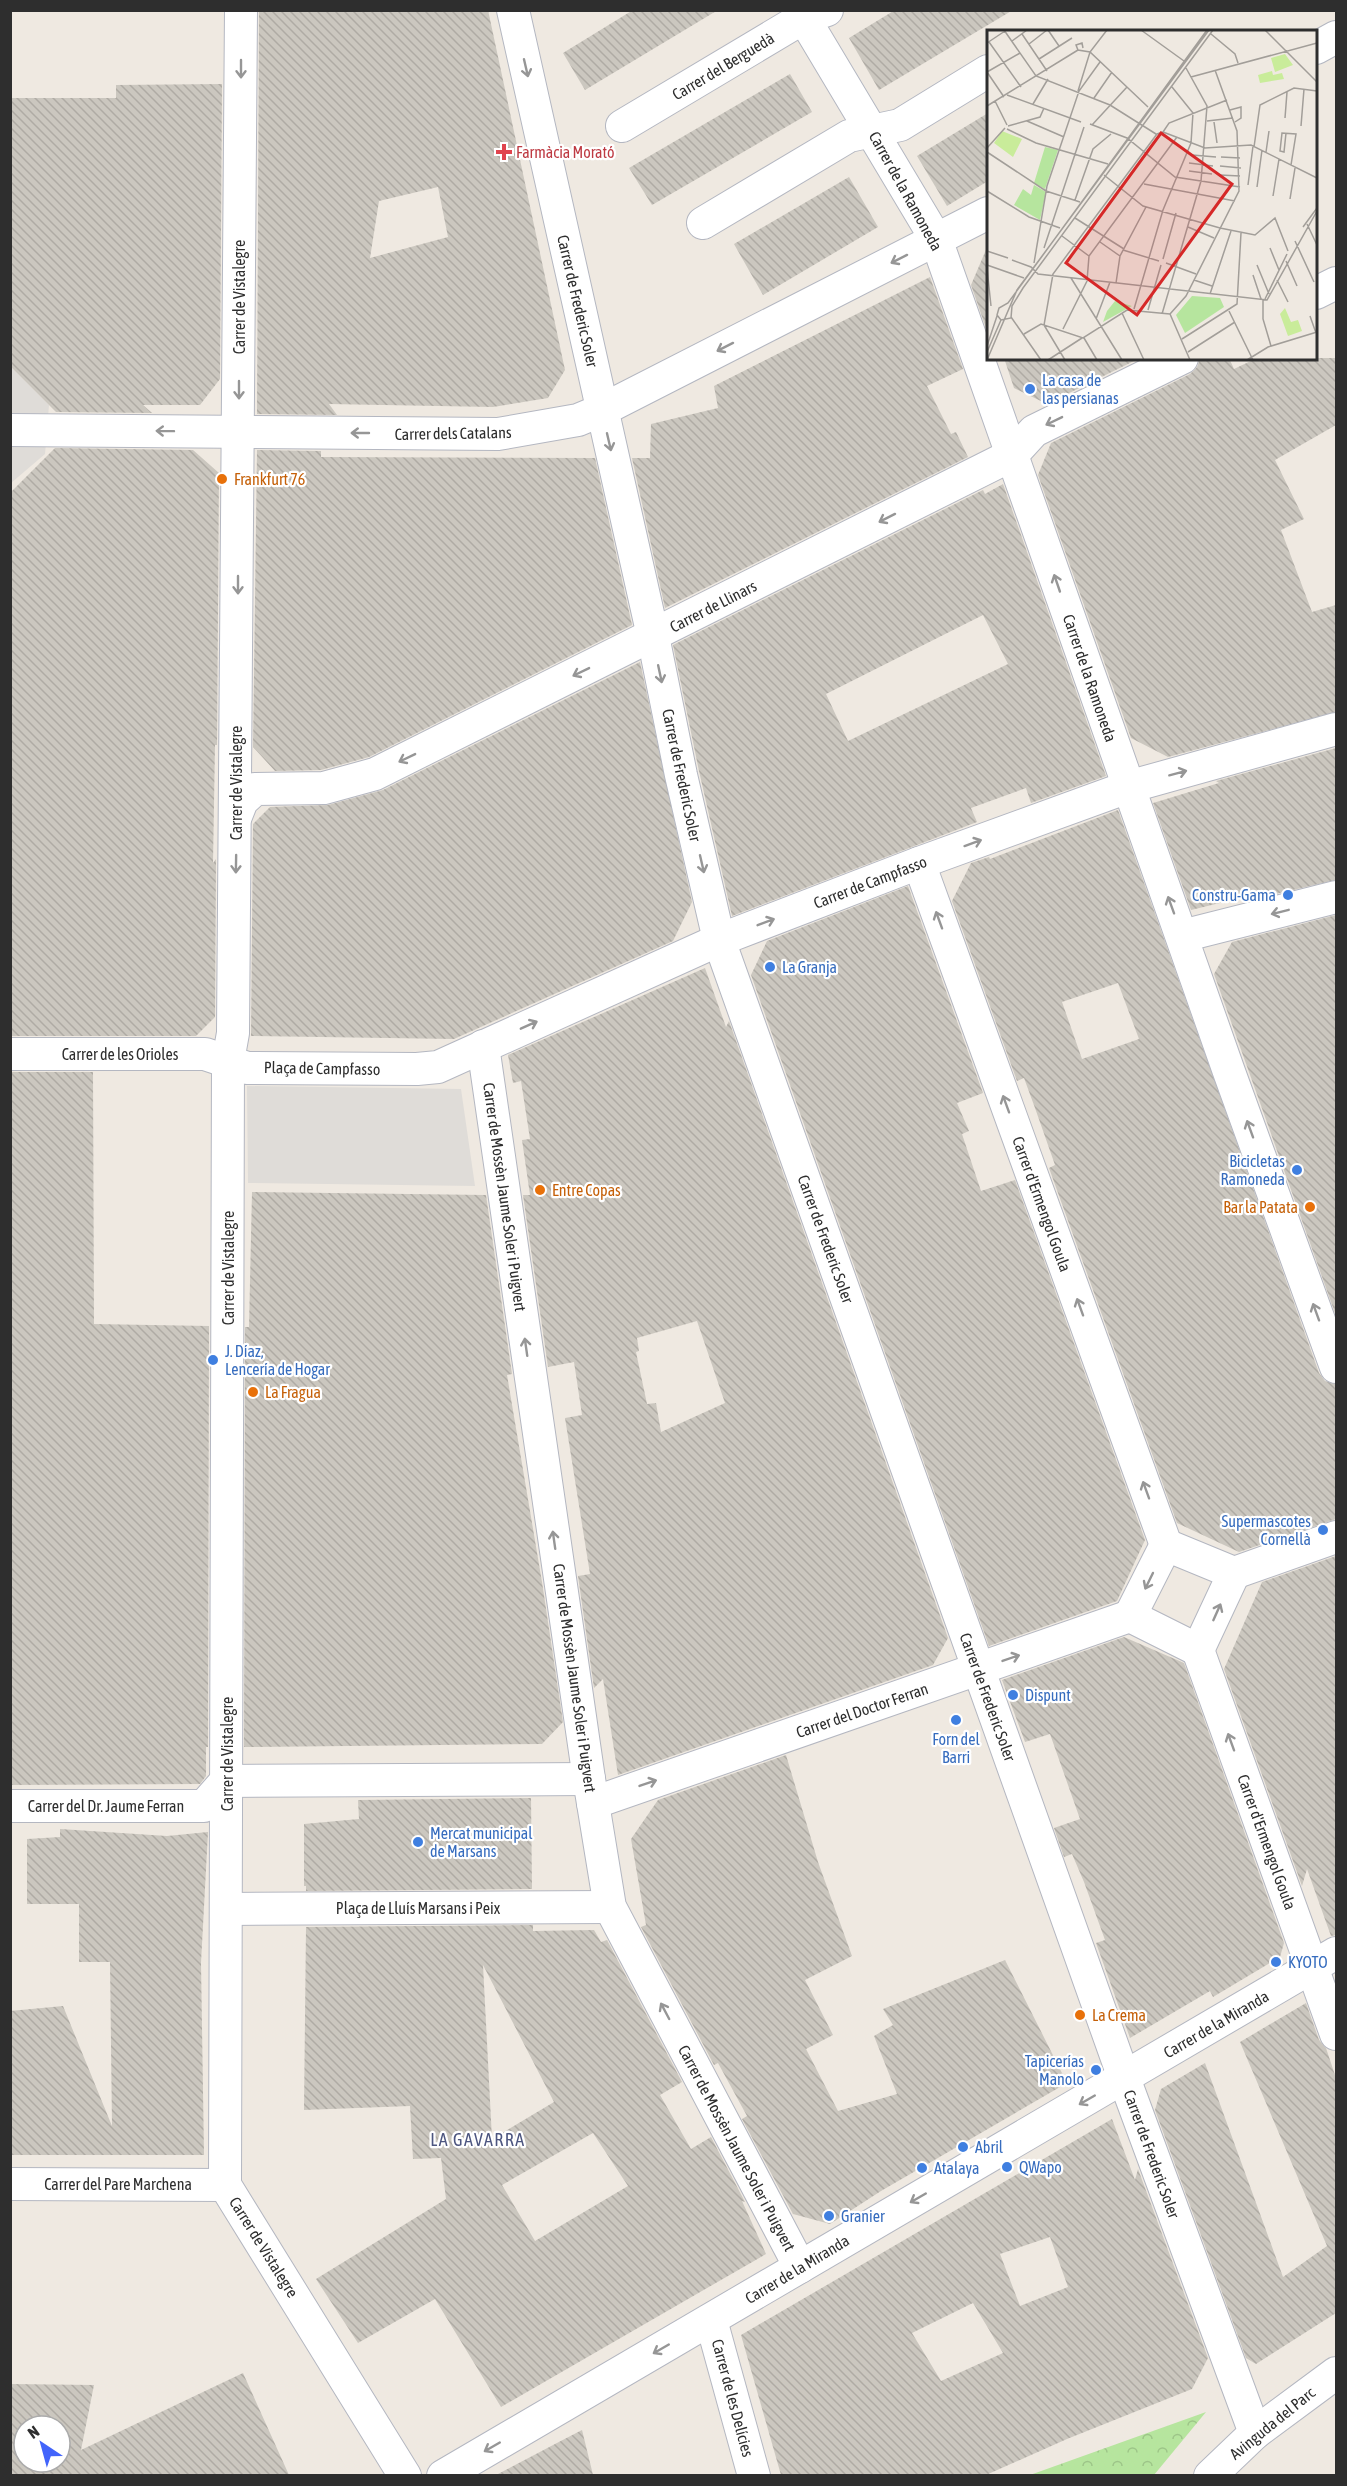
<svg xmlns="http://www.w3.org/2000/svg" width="1347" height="2486" viewBox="0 0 1347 2486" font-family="'Asap Condensed',sans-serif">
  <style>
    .forest { fill: url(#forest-crowns) }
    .plaza { fill: #dfdcd8 }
    .building { fill: url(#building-back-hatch); fill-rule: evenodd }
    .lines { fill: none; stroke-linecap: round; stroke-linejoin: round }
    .minor-casing { stroke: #b4b7c1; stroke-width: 34 }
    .minor { stroke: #fff; stroke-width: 32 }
    .oneway { stroke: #969696 }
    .health-dot { fill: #e0444e; stroke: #fff; stroke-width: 2 }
    .shop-dot { fill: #3f7fe0; stroke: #fff; stroke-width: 2 }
    .food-dot { fill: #e8710a; stroke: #fff; stroke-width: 2 }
    .labels { text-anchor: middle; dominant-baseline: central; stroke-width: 4.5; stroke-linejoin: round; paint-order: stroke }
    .street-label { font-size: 16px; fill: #2e2e2e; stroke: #fff }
    .health-label { font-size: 16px; fill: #be3a42; stroke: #fff; text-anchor: start }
    .shop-label { font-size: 16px; fill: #366cbe; stroke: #fff; text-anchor: start }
    .food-label { font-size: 16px; fill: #c56008; stroke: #fff; text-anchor: start }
    .neighbourhood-label { font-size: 18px; letter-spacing: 1.5px; fill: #4d5680; stroke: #fff }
    .inset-road { fill: none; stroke: #a29e99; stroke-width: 1.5 }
    .view { fill: #d62828; fill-opacity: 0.15; stroke: #d62828; stroke-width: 3 }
    .inset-edge { fill: none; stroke: #2e2e2e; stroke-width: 3 }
  </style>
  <defs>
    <pattern id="forest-crowns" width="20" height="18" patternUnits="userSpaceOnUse" patternTransform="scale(1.5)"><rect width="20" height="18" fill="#b6e59e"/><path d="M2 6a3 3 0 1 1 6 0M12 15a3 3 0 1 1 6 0" fill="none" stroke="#9dc588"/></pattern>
    <pattern id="building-back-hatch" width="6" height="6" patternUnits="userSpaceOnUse" patternTransform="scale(1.5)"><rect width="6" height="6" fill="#cbc7bf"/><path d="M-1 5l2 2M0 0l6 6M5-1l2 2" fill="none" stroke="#afaba4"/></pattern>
  </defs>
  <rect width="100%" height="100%" fill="#efe9e1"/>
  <polygon class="forest" points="1206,2412 1154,2475 1030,2475"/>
  <g class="plaza">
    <polygon points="10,366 49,405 45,454 11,483"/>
    <polygon points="247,1086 461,1089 475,1186 248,1183"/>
  </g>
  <g class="building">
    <path d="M259,10H488L565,370L548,398L493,407L329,404L337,415L257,414ZM438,187L448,237L370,258L379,201Z"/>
    <polygon points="633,10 718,10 585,90 563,53"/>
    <polygon points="895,10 1013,10 879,90 849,38"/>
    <polygon points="790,74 812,112 652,205 629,168"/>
    <polygon points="222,84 220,379 200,405 143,405 152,413 56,412 10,366 10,98 116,98 116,85"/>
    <polygon points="988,113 988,181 947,206 917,156"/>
    <polygon points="849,177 878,227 763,295 734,244"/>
    <polygon points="988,245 988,334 971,285"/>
    <polygon points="930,277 963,369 927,386 951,434 956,432 968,457 665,608 632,458 650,458 651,424 718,408 714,386"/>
    <polygon points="1004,358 1140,358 1047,404 1014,388"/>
    <polygon points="1200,358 1229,358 1234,369 1257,358 1336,358 1336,425 1275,460 1304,519 1281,530 1312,612 1336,605 1336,712 1168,757 1131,738 1038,475 1051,443 1190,374 1197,367"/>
    <polygon points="55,448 193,450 219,473 217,745 215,745 213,863 216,859 215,1017 196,1036 10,1036 10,493"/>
    <polygon points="257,450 321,451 321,457 595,458 632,625 369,757 321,770 275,771 253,747"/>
    <path d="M1003,484L1106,776L1031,803L1026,788L971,808L977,822L732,916L699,771L673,645L983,490L985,494ZM983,615L1008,664L848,741L826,694Z"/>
    <polygon points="640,662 692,902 673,941 454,1039 251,1036 253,824 270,807 328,805 383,790"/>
    <polygon points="1336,748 1336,880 1258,898 1261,893 1191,910 1153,803 1219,783 1216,781"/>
    <path d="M1118,810L1319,1373L1325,1381L1336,1384V1519L1239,1552L1177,1523L1049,1168L1055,1165L1035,1108L1024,1078L1017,1081L952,901L971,863L989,857L990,859ZM1118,983L1139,1039L1082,1059L1062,1002Z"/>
    <polygon points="908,886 983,1093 957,1103 969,1131 962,1134 981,1191 1015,1180 1145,1540 1117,1601 989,1646 751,975 767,941"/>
    <polygon points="1336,915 1336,1316 1214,974 1232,942"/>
    <path d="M705,968L726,1027L729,1021L948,1638L933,1665L618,1775L603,1679L594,1688L578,1576L590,1574L565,1418L582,1415L574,1362L548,1367L523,1195H530L522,1140L530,1139L521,1081L513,1083L508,1055ZM697,1321L725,1403L661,1432L656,1403L647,1404L636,1352L639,1351L637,1338Z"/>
    <polygon points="10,1072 93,1072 94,1324 209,1326 208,1747 206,1747 206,1776 200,1784 10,1785"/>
    <polygon points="252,1192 486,1195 512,1374 507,1375 542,1582 563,1722 542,1744 244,1747 245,1327 249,1327"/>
    <polygon points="1336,1556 1336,1935 1331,1936 1307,1869 1302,1886 1224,1669 1262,1582"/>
    <polygon points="1124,1637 1184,1663 1284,1943 1280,1957 1213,1997 1210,1991 1130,2038 1096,1943 1105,1940 1084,1882 1072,1854 1064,1857 1054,1828 1080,1819 1050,1734 1025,1742 1002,1680"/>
    <polygon points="786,1755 818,1862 852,1956 805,1980 833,2035 806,2049 838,2111 897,2094 874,2036 893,2025 883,2009 1005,1960 1067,2083 881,2191 830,2224 793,2214 742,2119 747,2116 718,2063 714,2065 641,1927 646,1925 631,1839 658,1800"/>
    <polygon points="531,1798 532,1889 306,1891 306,1886 304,1886 304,1824 359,1819 358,1800"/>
    <polygon points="60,1829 167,1836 208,1832 201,1963 204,2155 10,2155 10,2011 63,2006 112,2126 110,1962 79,1962 79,1904 27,1904 27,1839 60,1837"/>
    <path d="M533,1925V1931L594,1930L601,1942L607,1940L682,2082L660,2095L691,2149L711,2137L745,2202L742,2201L766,2254L501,2407L435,2299L358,2343L316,2279L446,2199L441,2158L413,2159L410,2106L304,2110L306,1927ZM483,1965L554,2102L492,2139ZM593,2133L628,2186L535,2241L502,2185Z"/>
    <polygon points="1306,2003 1319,2040 1326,2048 1336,2078 1336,2313 1256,2364 1246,2358 1155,2110 1161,2089 1205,2063 1283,2277 1327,2246 1240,2042"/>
    <path d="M1112,2119L1135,2180L1138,2169L1208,2358L1192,2389L1067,2439L986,2475H781L741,2335ZM1050,2237L1068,2287L1020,2306L1000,2254ZM973,2303L1003,2353L941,2381L912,2333Z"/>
    <path d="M243,2373L289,2475H10V2384L94,2385L81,2450ZM24,2426H60V2462H24Z"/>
    <polygon points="582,2430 593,2475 496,2475 555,2444"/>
  </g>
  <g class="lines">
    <defs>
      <g id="minor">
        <polyline points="241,10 233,1033 228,1061 225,2185 405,2476"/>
        <polyline points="513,10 653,636 681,775 719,940 1124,2078 1255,2433"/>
        <polyline points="799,10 936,239 1228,1069 1336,1367"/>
        <polyline points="1316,48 1336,37"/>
        <polyline points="622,126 803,18 827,10"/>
        <polyline points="703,223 849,136 900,125 988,71"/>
        <polyline points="1316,293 1336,283"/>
        <polyline points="10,430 498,434 578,420 602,410 988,213"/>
        <polyline points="236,816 242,801 255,789 324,788 375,774 1012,455 1034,431 1182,358"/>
        <polyline points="919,863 1166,1545"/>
        <polyline points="1182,936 1336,897"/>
        <polyline points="483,1046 589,1779 610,1907 800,2267"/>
        <polyline points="10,1054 205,1054 247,1068 417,1069 438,1067 719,940 919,863 1128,787 1336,729"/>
        <polyline points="1166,1545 1234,1573"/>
        <polyline points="1234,1573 1336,1537"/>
        <polyline points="1130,1616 1166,1545"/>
        <polyline points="1130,1616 1198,1650"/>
        <polyline points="1198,1650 1336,2034"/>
        <polyline points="1198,1650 1234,1573"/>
        <polyline points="593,1803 1130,1616"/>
        <polyline points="10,1806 204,1806 226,1781 589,1779"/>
        <polyline points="227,1909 610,1907"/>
        <polyline points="10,2184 225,2185"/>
        <polyline points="711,2320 754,2476"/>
        <polyline points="443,2476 1336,1953"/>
        <polyline points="1210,2476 1255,2433 1336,2373"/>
      </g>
    </defs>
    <use href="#minor" class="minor-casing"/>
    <use href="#minor" class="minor"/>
  </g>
  <defs><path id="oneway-shaft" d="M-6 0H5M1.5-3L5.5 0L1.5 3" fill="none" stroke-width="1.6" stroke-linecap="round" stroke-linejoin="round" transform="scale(1.5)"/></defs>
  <g class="oneway">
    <use href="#oneway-shaft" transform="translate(526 68) rotate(77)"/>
    <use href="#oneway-shaft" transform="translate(241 69) rotate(90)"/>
    <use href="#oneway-shaft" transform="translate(899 259) rotate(153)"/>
    <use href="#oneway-shaft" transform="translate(725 347) rotate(153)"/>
    <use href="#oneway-shaft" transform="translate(239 390) rotate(90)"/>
    <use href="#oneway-shaft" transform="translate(1054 421) rotate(154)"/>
    <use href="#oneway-shaft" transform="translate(165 431) rotate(-179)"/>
    <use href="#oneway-shaft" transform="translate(360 433) rotate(-180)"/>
    <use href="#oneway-shaft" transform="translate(609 442) rotate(77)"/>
    <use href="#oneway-shaft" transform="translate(887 518) rotate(153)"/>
    <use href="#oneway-shaft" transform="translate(1057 583) rotate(-109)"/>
    <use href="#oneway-shaft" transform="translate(238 585) rotate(90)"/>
    <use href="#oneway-shaft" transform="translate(581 672) rotate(154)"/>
    <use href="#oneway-shaft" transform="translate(660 674) rotate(78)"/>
    <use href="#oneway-shaft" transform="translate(407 758) rotate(154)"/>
    <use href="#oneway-shaft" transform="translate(1178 773) rotate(-15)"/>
    <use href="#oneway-shaft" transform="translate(973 843) rotate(-20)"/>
    <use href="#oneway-shaft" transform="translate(236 864) rotate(91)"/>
    <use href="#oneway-shaft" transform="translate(702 864) rotate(77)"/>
    <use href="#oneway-shaft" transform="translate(1171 905) rotate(-110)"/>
    <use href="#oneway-shaft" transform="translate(1280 912) rotate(166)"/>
    <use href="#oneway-shaft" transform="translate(939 920) rotate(-110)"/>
    <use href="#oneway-shaft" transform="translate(766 922) rotate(-21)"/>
    <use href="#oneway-shaft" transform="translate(529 1025) rotate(-24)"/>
    <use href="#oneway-shaft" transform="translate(1006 1104) rotate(-110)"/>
    <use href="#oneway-shaft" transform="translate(1250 1129) rotate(-110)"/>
    <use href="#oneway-shaft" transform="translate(1080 1307) rotate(-110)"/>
    <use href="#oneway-shaft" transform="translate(1316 1312) rotate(-110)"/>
    <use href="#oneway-shaft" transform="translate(526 1347) rotate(-98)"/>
    <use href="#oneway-shaft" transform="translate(1146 1490) rotate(-110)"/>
    <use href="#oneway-shaft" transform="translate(554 1540) rotate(-98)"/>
    <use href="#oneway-shaft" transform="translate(1149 1581) rotate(116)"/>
    <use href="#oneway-shaft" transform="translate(1217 1612) rotate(-66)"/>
    <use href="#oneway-shaft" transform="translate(1011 1658) rotate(-19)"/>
    <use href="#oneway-shaft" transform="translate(1231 1742) rotate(-110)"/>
    <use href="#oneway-shaft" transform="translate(648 1783) rotate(-19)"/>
    <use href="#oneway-shaft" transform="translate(665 2011) rotate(-118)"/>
    <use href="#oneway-shaft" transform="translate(1087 2100) rotate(150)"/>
    <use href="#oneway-shaft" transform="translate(918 2198) rotate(150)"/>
    <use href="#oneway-shaft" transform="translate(661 2349) rotate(150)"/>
    <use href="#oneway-shaft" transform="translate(492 2447) rotate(150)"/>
  </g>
  <path class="health-dot" d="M501 143h6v6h6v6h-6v6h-6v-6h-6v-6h6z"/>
  <g class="shop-dot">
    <circle cx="1030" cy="389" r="6"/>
    <circle cx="1288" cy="895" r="6"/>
    <circle cx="770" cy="967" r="6"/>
    <circle cx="1297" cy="1170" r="6"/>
    <circle cx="213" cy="1360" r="6"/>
    <circle cx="1323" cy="1530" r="6"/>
    <circle cx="1013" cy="1695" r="6"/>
    <circle cx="956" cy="1720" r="6"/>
    <circle cx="418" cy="1842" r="6"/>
    <circle cx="1276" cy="1962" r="6"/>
    <circle cx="1096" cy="2070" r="6"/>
    <circle cx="963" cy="2147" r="6"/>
    <circle cx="1007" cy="2167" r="6"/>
    <circle cx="922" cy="2168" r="6"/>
    <circle cx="829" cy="2216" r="6"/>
  </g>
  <g class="food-dot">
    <circle cx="222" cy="479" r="6"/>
    <circle cx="540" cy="1190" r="6"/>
    <circle cx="1310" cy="1207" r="6"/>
    <circle cx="253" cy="1392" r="6"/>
    <circle cx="1080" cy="2015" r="6"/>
  </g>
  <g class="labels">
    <g class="street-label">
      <text transform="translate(723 66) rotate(-31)">Carrer del Berguedà</text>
      <text transform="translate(906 191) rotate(61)">Carrer de la Ramoneda</text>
      <text transform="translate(239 297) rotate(-90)">Carrer de Vistalegre</text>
      <text transform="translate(578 301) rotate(77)">Carrer de Frederic Soler</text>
      <text transform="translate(453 433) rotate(-1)">Carrer dels Catalans</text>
      <text transform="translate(713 606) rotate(-27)">Carrer de Llinars</text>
      <text transform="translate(1090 678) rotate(71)">Carrer de la Ramoneda</text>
      <text transform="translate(682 775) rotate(78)">Carrer de Frederic Soler</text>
      <text transform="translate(236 783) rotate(-90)">Carrer de Vistalegre</text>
      <text transform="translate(870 882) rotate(-21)">Carrer de Campfasso</text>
      <text x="120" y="1054">Carrer de les Orioles</text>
      <text transform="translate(322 1068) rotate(1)">Plaça de Campfasso</text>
      <text transform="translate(505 1197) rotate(82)">Carrer de Mossèn Jaume Soler i Puigvert</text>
      <text transform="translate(1042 1204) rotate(70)">Carrer d'Ermengol Goula</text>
      <text transform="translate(826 1239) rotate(70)">Carrer de Frederic Soler</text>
      <text transform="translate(228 1268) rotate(-90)">Carrer de Vistalegre</text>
      <text transform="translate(575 1678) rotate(82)">Carrer de Mossèn Jaume Soler i Puigvert</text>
      <text transform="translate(988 1697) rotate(70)">Carrer de Frederic Soler</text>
      <text transform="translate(862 1710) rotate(-19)">Carrer del Doctor Ferran</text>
      <text transform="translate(227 1754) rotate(-90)">Carrer de Vistalegre</text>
      <text x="106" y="1806">Carrer del Dr. Jaume Ferran</text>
      <text transform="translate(1267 1842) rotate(70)">Carrer d'Ermengol Goula</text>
      <text x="418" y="1908">Plaça de Lluís Marsans i Peix</text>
      <text transform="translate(1216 2024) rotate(-30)">Carrer de la Miranda</text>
      <text transform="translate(737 2148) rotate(62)">Carrer de Mossèn Jaume Soler i Puigvert</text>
      <text transform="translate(1152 2154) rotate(70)">Carrer de Frederic Soler</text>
      <text x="118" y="2184">Carrer del Pare Marchena</text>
      <text transform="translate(264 2247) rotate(58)">Carrer de Vistalegre</text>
      <text transform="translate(797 2269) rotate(-31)">Carrer de la Miranda</text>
      <text transform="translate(733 2398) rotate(75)">Carrer de les Delícies</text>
      <text transform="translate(1272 2423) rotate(-39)">Avinguda del Parc</text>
    </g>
    <g class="health-label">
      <text x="516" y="152">Farmàcia Morató</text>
    </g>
    <g class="shop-label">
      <text x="1042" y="380">La casa de<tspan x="1042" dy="18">las persianas</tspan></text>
      <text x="1276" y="895" text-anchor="end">Constru-Gama</text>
      <text x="782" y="967">La Granja</text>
      <text x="1285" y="1161" text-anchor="end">Bicicletas<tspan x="1285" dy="18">Ramoneda</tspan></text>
      <text x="225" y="1351">J. Díaz,<tspan x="225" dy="18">Lencería de Hogar</tspan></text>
      <text x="1311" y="1521" text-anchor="end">Supermascotes<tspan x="1311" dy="18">Cornellà</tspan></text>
      <text x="1025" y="1695">Dispunt</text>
      <text x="956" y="1739" text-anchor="middle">Forn del<tspan x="956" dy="18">Barri</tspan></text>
      <text x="430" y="1833">Mercat municipal<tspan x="430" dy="18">de Marsans</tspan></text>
      <text x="1288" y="1962">KYOTO</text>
      <text x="1084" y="2061" text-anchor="end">Tapicerías<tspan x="1084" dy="18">Manolo</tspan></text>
      <text x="975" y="2147">Abril</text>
      <text x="1019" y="2167">QWapo</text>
      <text x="934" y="2168">Atalaya</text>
      <text x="841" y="2216">Granier</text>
    </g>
    <g class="food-label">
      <text x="234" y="479">Frankfurt 76</text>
      <text x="552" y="1190">Entre Copas</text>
      <text x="1298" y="1207" text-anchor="end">Bar la Patata</text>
      <text x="265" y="1392">La Fragua</text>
      <text x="1092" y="2015">La Crema</text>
    </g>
    <g class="neighbourhood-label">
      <text x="478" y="2139">LA GAVARRA</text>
    </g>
  </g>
  <g transform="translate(987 30)">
    <rect width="330" height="330" fill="#efe9e1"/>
    <path d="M58,117L71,120L58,159L47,153ZM47,155L59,162L53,190L27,175L36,159L44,165ZM205,266L233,268L237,277L198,303L189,285ZM128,271L145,276L116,292L120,281Z" fill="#b6e59e"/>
    <path d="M298,24L306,35L288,42L284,28ZM285,41L286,45L295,43L297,49L273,53L271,45ZM15,101L35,109L26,127L7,113ZM298,278L304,292L311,290L315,301L301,306L293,284Z" fill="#c9ec9a"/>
    <path class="inset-road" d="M17,0L49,46L123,75L169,104M61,0L72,16M154,0L197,31M278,0L330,52M35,4L60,41M224,4L248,24L251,33M25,11L40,0M2,12L34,57M0,13L18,1M42,14L60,0M96,18L95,13L89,15L91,20L103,22L161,77M52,29L85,8M0,42L33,23M0,42L17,67M204,47L330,13M91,61L103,22L120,0M20,65L94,92M107,68L125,42M8,71L20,95M46,74L61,49M0,76L91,20M243,80L254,77V88L248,92M298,88L300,62M40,91L77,107M220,91L246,88M227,92L230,113M103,94L140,108L188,147L253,157M105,95L140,57M21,96L53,87L57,78M314,96L317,59M20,99L49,113L121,134M176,102L218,118L264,115L330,148M176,102L182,93L240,70M299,103L297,122L293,121L295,103L309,104L304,135M267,117L273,75L307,58L330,61M0,118L18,98M0,122L59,161L93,172M279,122L282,101M205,125L229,127M234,127L253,128M202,133L226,136M233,136L254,138M202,141L225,144M117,145L156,176L233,198L268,205L288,188L301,221M233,145L253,146M157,154L248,171M261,155L266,116M270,157L275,120M0,161L42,187L73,198M286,166L292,129M303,169L308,138M88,170L106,119L124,104M88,188L137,219M320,194L330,215M201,197L227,208M316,197L330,178M75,206L102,226M308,211L327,252M113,212L133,226M57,218L97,97M283,218L292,240M136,220L172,231M0,221L21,228M176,229L189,183M25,230L44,237L51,244L280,270L330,181M299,231L310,256M47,233L60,156L92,61L113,32M179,233L209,244M0,235L37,248M270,235L282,264M0,238L4,276M266,245L274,269M84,248L135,330M207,250L225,256M290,250L301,272M129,253L133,226L159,177M223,264L244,201M276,269V289L284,316M278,269L300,224M147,279L176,180L204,113L206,83L185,57M161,280L174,235M242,281L266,330M135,283L157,330M175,284L214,151L220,76L199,38M183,284L199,266L252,161L250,101L228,40M183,284L203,330M323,286L329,303M24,287L54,330M109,289L123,252M14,290L24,288L25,276L36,258L226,0M14,290L10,285L12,278L21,273L220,0M76,299L100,251L102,226L190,107M37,304L54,294L96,308L140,280L183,284M97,308L110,330M195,309L250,274L254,203M0,316L10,286M0,322L14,290M201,322L248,292M0,330L30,260L222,0M61,330L95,308M78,330L57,295L66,244L170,104L176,102M260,330L281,317L330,302"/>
    <path class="view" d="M174,103L245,154L150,285L79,233Z"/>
    <rect width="330" height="330" class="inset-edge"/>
  </g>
  <rect width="1347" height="2486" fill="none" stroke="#2e2e2e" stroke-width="24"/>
  <g transform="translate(42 2444) rotate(324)"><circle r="28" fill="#ffffff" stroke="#ababab" stroke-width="1.5"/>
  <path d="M0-4.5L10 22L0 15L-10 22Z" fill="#4264fb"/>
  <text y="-9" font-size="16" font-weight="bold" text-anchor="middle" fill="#2e2e2e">N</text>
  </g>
</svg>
